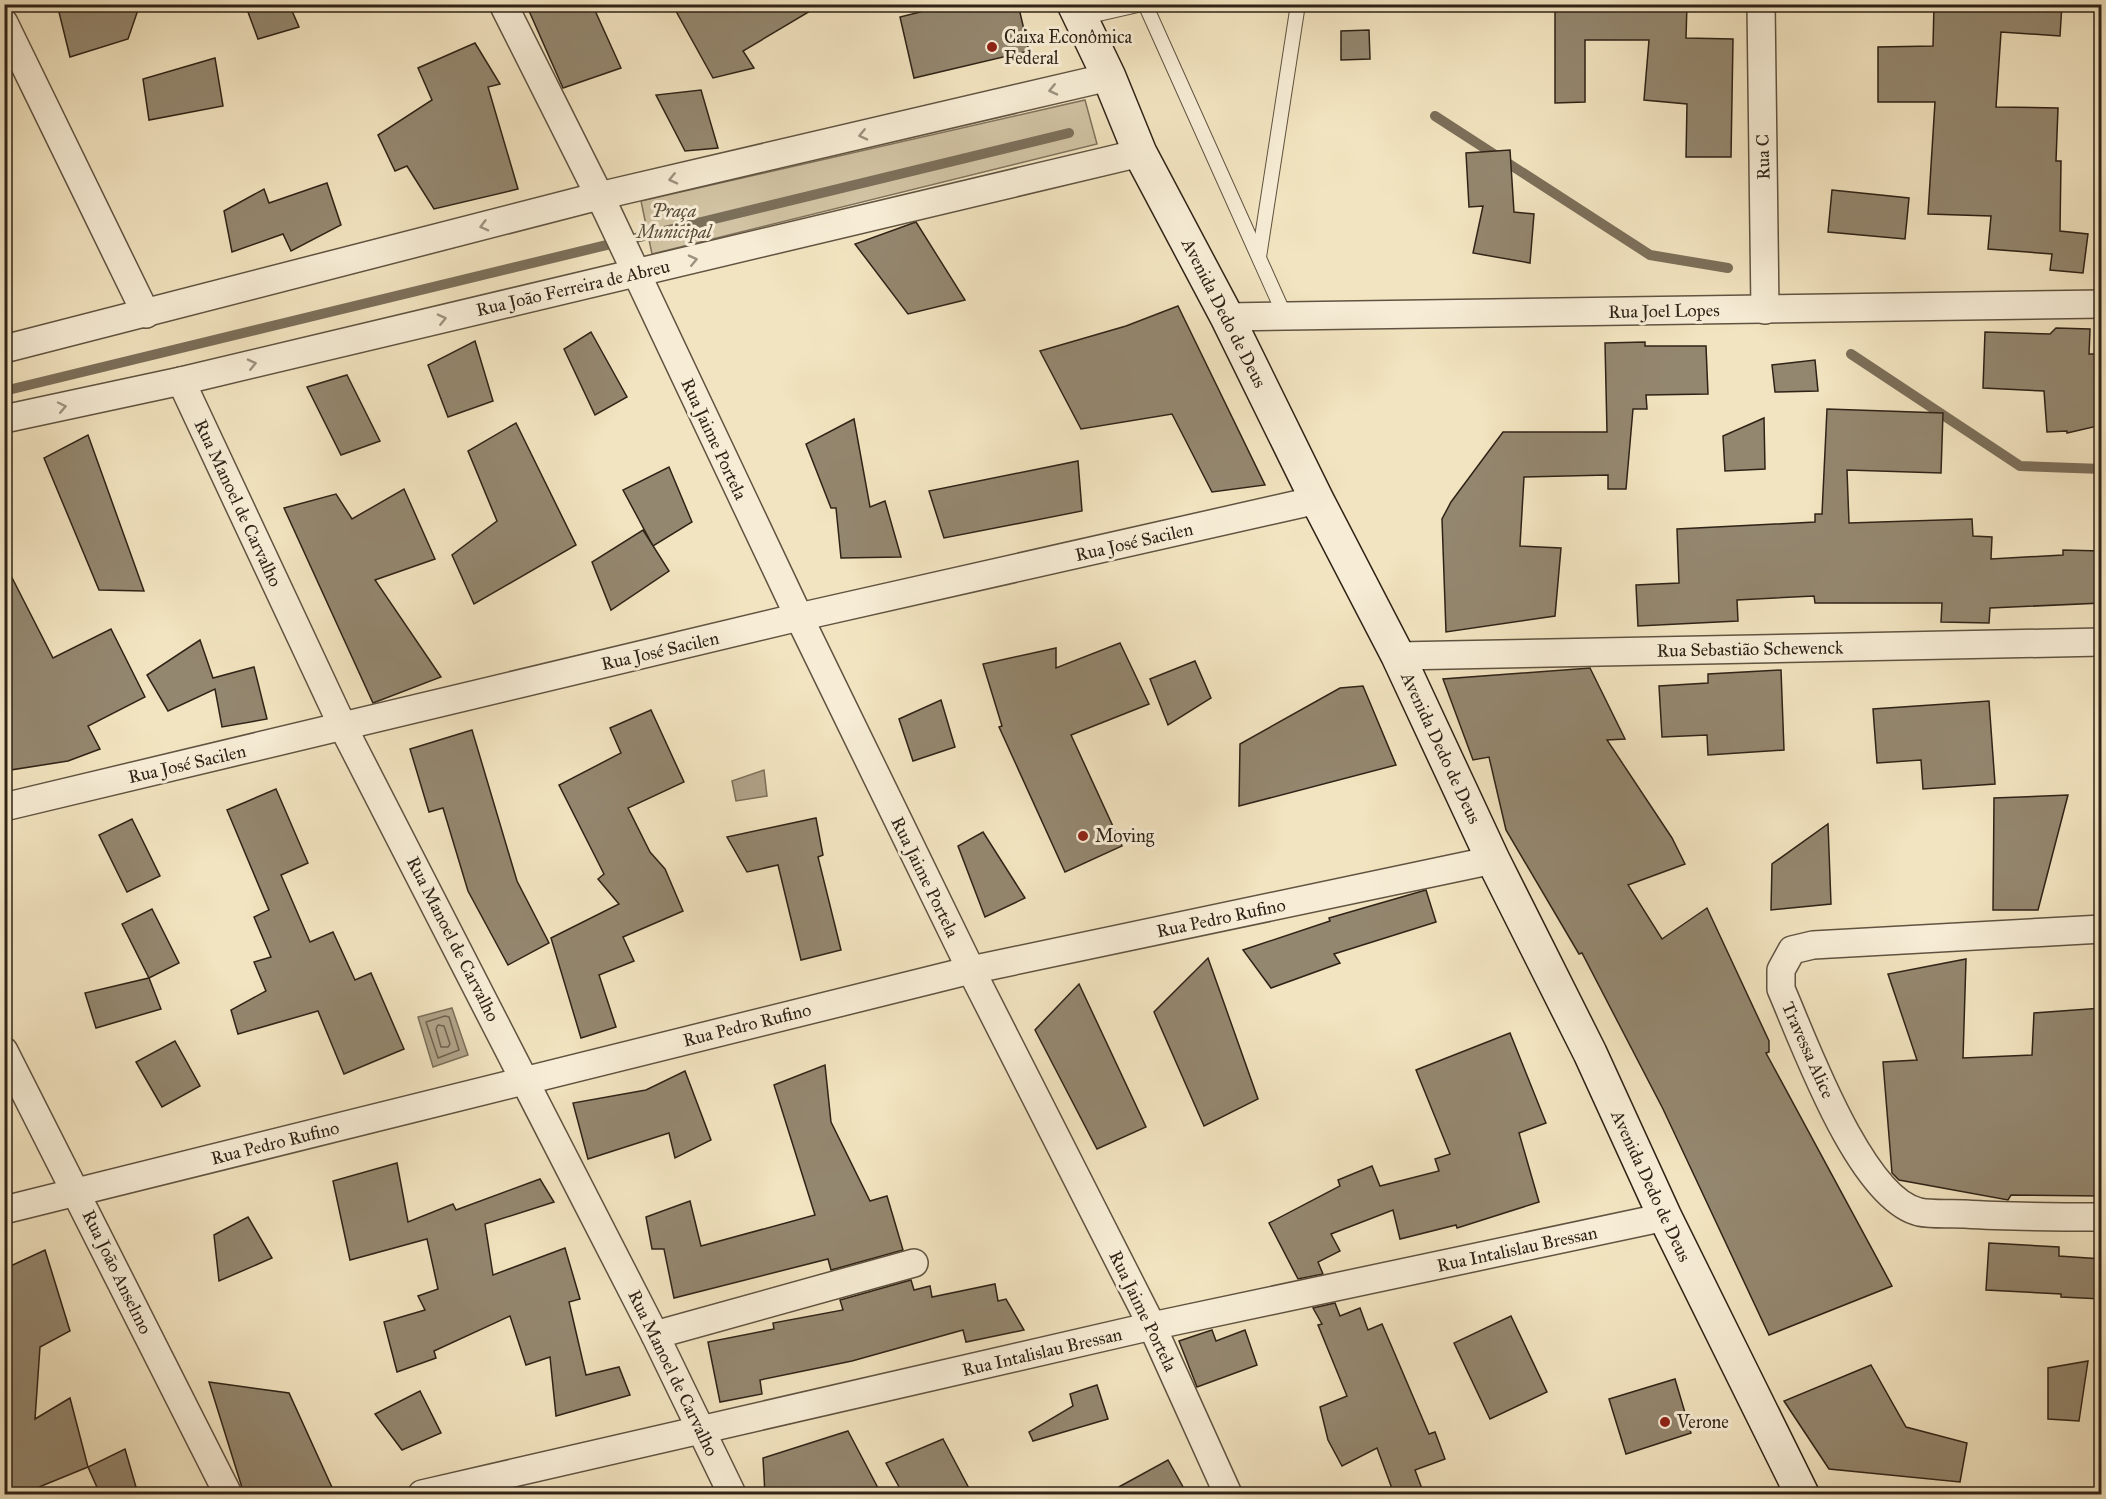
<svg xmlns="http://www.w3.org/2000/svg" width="2106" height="1499" viewBox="0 0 2106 1499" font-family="'IM FELL Great Primer',serif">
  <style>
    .green { fill: #d1c3a3; stroke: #80735d; stroke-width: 1.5 }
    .water { fill: #b0a287; stroke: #7c6f5a; stroke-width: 1.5 }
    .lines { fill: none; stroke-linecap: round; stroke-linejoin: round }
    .shore { stroke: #70624f; stroke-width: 1.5 }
    .stream { stroke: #7c6f5a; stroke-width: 10 }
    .building { fill: #94876f; stroke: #2f2317; stroke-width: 1.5 }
    .service-casing { stroke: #605341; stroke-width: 16 }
    .minor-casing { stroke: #605341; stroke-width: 30 }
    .secondary-casing { stroke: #2f2317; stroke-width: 36 }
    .service { stroke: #f7edd6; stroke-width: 14 }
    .minor { stroke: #f7edd6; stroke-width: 27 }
    .secondary { stroke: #f7edd6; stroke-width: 33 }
    .oneway { stroke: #9d9280 }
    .poi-dot { fill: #8f2418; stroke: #f7edd6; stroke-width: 2 }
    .labels { text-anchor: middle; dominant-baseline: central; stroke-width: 6; stroke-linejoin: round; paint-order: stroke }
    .poi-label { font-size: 18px; fill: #2f2317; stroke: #f7edd6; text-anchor: start }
    .street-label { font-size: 18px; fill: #2f2317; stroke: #f7edd6 }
    .park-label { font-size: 18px; font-style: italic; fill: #584b3a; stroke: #f7edd6 }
  </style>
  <rect width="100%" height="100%" fill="#f2e4c0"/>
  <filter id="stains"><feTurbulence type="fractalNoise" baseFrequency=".00333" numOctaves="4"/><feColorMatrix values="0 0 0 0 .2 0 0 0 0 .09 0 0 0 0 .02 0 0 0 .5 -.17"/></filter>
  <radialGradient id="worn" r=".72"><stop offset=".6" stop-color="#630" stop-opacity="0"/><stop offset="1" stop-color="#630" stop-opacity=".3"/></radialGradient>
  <polygon class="green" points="1085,100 1097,144 652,254 641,201"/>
  <g class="water">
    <polygon points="764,770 767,796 736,801 732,781"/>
    <polygon points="452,1008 468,1055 433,1067 418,1017"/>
  </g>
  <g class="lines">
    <g class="shore">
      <polygon points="445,1016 449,1017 459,1050 438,1058 426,1022"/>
      <polygon points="438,1025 444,1026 450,1044 448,1047 441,1047 436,1029"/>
    </g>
    <g class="stream">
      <polyline points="1435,116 1650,255 1728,268"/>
      <polyline points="1851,354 2020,466 2102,469"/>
      <polyline points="4,391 1069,133"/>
    </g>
  </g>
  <g class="building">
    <polygon points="57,4 140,4 128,39 70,57"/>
    <polygon points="245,4 289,4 299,27 258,39"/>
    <polygon points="526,4 592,4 621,68 563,88"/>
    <polygon points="672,4 822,4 743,51 754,68 713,78"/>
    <polygon points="952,4 1018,4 1029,51 914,78 900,17"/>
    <polygon points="1555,4 1687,4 1686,38 1733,39 1731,157 1686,157 1687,104 1644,100 1649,40 1585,40 1585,102 1555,103"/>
    <polygon points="1934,4 2062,4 2060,36 2001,32 1996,107 2058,108 2056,161 2061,161 2060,231 2088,234 2083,273 2050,270 2052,254 1988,249 1991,216 1928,214 1935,102 1878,102 1878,47 1933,46"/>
    <polygon points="1369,30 1370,59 1341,60 1341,31"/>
    <polygon points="475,43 500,84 488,87 518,189 434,209 407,166 395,171 378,135 432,100 418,68"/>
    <polygon points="215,58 223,106 149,120 143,79"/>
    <polygon points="701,90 718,148 685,151 656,95"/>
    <polygon points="1510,150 1514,212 1534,214 1530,263 1473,253 1483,206 1469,207 1466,153"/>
    <polygon points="327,183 341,225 291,251 283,234 232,252 224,211 264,189 269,203"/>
    <polygon points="1832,190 1909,198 1905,239 1828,232"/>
    <polygon points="916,222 965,300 908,314 855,244"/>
    <polygon points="1178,306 1265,485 1212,492 1172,414 1081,429 1040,351 1126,326"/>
    <polygon points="2056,328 2090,329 2089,354 2102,354 2102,425 2067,433 2067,431 2047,432 2044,391 1983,388 1985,332 2050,334"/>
    <polygon points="591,332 627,397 595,415 564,349"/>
    <polygon points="475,341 493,401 448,417 428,365"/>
    <polygon points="1645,342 1645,346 1706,346 1708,394 1646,395 1647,409 1633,409 1626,489 1608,489 1608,475 1524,477 1520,546 1561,548 1555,616 1446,632 1442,519 1451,502 1503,432 1607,432 1605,343"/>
    <polygon points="1815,360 1818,391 1775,392 1772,365"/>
    <polygon points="347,375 380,441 341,455 307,387"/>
    <polygon points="1827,409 1943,413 1941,473 1847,470 1849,523 1972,519 1973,536 1992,537 1991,559 2063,555 2063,550 2102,551 2102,603 1990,608 1989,623 1941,622 1942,603 1815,603 1814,596 1737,600 1738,621 1638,626 1636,585 1679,583 1677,529 1815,522 1815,514 1822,514"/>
    <polygon points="1764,418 1765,469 1725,471 1723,436"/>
    <polygon points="854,419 870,507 885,501 901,557 841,558 836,508 831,508 806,444"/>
    <polygon points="516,423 576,545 474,604 452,555 497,521 468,451"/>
    <polygon points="88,435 144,591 99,590 44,458"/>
    <polygon points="1078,461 1082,511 944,538 929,491"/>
    <polygon points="669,467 692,522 653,546 623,490"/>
    <polygon points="404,489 435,559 375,580 441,677 373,703 284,508 336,494 352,519"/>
    <polygon points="643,530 669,571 611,610 592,562"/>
    <polygon points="4,562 53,658 111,629 145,697 88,726 100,749 68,761 4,771"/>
    <polygon points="200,640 213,678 254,667 267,719 222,727 215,689 168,711 147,675"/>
    <polygon points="1120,643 1149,704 1071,735 1122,846 1065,872 999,727 1002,726 983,664 1056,648 1056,668"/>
    <polygon points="1195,661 1211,698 1168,725 1150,679"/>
    <polygon points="1590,668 1625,739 1607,740 1672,838 1685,864 1628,885 1662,939 1707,908 1769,1041 1769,1052 1766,1053 1892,1286 1769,1335 1663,1109 1582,953 1579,954 1506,830 1489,757 1473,760 1443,679"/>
    <polygon points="1781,670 1784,750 1708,755 1707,735 1662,737 1659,686 1708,683 1708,674"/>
    <polygon points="1363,686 1396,765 1239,806 1240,744 1340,688"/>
    <polygon points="941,700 955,747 913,761 899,719"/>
    <polygon points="1989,701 1995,784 1923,789 1921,760 1877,763 1873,709"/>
    <polygon points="651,710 684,782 628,808 650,852 665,869 683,911 623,937 634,961 599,975 616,1027 581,1038 551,938 619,904 598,879 604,874 559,785 621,753 610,728"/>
    <polygon points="472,730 517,881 549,943 508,965 468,891 443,808 429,812 410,749"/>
    <polygon points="276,789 308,863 281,875 310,942 333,932 355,980 371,973 404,1049 344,1074 318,1011 238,1034 231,1010 266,991 254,962 271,957 254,917 269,910 227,810"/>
    <polygon points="2068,795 2038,910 1993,910 1994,798"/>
    <polygon points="816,818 823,855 818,857 841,950 801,960 778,865 747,872 727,837"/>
    <polygon points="132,819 160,876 127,892 99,835"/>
    <polygon points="1828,824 1831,904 1771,910 1772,864"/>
    <polygon points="983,832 1025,898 985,917 958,846"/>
    <polygon points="1426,890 1436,922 1334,954 1340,963 1271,988 1243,950 1330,921 1329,918"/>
    <polygon points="152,909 179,963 149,978 122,924"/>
    <polygon points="1208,958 1258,1099 1204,1126 1154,1012"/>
    <polygon points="1966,959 1963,1058 2032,1055 2034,1013 2102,1008 2102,1196 2011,1195 2008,1200 1899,1180 1892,1173 1883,1062 1917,1060 1888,974"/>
    <polygon points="149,978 161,1009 96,1028 85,993"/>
    <polygon points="1079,984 1146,1127 1097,1149 1035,1030"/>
    <polygon points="1510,1033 1546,1123 1519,1133 1539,1202 1457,1228 1456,1225 1400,1239 1393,1210 1331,1234 1340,1251 1318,1262 1323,1274 1298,1279 1269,1223 1340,1186 1338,1180 1372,1166 1380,1186 1439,1171 1435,1159 1450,1154 1416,1070"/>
    <polygon points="175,1041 200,1086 162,1107 136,1062"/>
    <polygon points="825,1065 831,1122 870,1201 887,1196 903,1250 831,1270 828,1259 674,1298 664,1249 652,1249 646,1217 690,1201 701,1246 815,1215 774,1085"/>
    <polygon points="685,1071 711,1140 675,1158 669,1133 588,1159 573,1103 646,1090"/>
    <polygon points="397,1163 408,1222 453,1204 456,1210 540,1179 554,1202 485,1224 493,1275 565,1248 580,1299 569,1302 586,1375 619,1367 630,1395 556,1416 550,1357 526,1365 510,1316 434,1351 436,1358 397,1372 384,1322 425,1310 418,1296 438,1289 427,1239 350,1260 333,1181"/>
    <polygon points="248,1217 272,1258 219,1281 214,1235"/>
    <polygon points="1989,1243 2059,1247 2059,1256 2102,1259 2102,1299 2061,1297 2061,1294 1986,1290"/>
    <polygon points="45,1250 70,1331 40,1347 35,1419 70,1398 88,1467 22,1494 4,1494 4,1314 10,1313 4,1269"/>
    <polygon points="911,1280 914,1290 930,1286 932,1297 995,1284 998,1301 1006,1299 1024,1330 966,1342 963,1330 852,1361 760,1380 762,1394 720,1402 708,1342 774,1329 773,1323 843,1310 840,1300"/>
    <polygon points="1335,1303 1340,1316 1360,1308 1368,1330 1382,1324 1429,1434 1435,1432 1445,1459 1415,1470 1424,1494 1394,1494 1377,1448 1342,1466 1328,1440 1320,1407 1347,1396 1318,1325 1322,1324 1313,1308"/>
    <polygon points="1511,1316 1547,1392 1490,1419 1454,1343"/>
    <polygon points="1212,1330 1216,1341 1245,1330 1257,1365 1197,1387 1179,1341"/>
    <polygon points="2088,1361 2079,1421 2048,1419 2048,1368"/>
    <polygon points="1871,1365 1906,1427 1967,1443 1960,1482 1829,1469 1784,1401"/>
    <polygon points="1675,1379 1691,1433 1626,1454 1609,1399"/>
    <polygon points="209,1382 289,1393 335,1494 244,1494"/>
    <polygon points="1097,1385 1108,1419 1033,1441 1029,1432 1073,1406 1070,1394"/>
    <polygon points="420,1391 441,1433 402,1450 375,1414"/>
    <polygon points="848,1431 878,1488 850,1494 765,1494 763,1458"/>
    <polygon points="943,1439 972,1494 903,1494 886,1463"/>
    <polygon points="125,1449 138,1494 100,1494 88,1467"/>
    <polygon points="1168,1460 1187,1494 1106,1494"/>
  </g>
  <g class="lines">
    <defs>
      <g id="service">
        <polyline points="1145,4 1285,316"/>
        <polyline points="1081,18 1142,4"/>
        <polyline points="1259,257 1298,4"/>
      </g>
      <g id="minor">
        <polyline points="503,4 607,211 799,617 971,970 1152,1326 1228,1494"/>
        <polyline points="1761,4 1765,310"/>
        <polyline points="4,23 146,314"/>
        <polyline points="1227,317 2102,304"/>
        <polyline points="4,349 599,196 1109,77"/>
        <polyline points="181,381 343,727 655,1335 732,1494"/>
        <polyline points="4,419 181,381 1140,153"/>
        <polyline points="1398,656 2102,642"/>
        <polyline points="4,807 799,617 1317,500"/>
        <path d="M2102,929L1813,945L1792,950L1781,970V989C1804,1042 1860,1198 1919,1212C1934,1215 1951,1213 1965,1214C2010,1217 2056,1217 2102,1217"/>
        <polyline points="4,1051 228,1494"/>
        <polyline points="4,1210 971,970 1493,860"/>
        <polyline points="655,1335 914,1263"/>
        <polyline points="422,1494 1152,1326 1665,1217"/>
      </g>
      <polyline id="secondary" points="1074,4 1109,77 1140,153 1227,317 1317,500 1398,656 1493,860 1590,1053 1665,1217 1802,1494"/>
    </defs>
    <use href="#service" class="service-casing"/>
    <use href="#minor" class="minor-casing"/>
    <use href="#secondary" class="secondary-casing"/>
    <use href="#service" class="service"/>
    <use href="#minor" class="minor"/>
    <use href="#secondary" class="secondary"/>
  </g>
  <defs><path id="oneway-chevron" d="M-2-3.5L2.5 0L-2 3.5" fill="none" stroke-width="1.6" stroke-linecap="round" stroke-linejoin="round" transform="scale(1.5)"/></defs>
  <g class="oneway">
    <use href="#oneway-chevron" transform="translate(1053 90) rotate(167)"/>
    <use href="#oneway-chevron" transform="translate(863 135) rotate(167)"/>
    <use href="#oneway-chevron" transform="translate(673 179) rotate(167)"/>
    <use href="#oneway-chevron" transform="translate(484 226) rotate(165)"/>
    <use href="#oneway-chevron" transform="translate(693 260) rotate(-13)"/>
    <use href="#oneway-chevron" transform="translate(442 319) rotate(-13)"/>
    <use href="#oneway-chevron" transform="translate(252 364) rotate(-13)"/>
    <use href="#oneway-chevron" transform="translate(62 407) rotate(-12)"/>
  </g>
  <g class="poi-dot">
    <circle cx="992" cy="47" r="6"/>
    <circle cx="1083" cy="836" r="6"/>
    <circle cx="1665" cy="1422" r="6"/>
  </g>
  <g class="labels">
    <g class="poi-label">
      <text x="1004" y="37">Caixa Econômica<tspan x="1004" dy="21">Federal</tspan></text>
      <text x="1095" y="836">Moving</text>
      <text x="1677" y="1422">Verone</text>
    </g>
    <g class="street-label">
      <text transform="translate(1763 157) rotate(-91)">Rua C</text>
      <text transform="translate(573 288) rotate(-13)">Rua João Ferreira de Abreu</text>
      <text transform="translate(1664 311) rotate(-1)">Rua Joel Lopes</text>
      <text transform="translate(1224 313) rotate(63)">Avenida Dedo de Deus</text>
      <text transform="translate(714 439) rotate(65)">Rua Jaime Portela</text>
      <text transform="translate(238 503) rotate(65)">Rua Manoel de Carvalho</text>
      <text transform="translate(1134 542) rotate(-13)">Rua José Sacilen</text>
      <text transform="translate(1750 649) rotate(-1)">Rua Sebastião Schewenck</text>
      <text transform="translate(660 651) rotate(-13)">Rua José Sacilen</text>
      <text transform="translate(1441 748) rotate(65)">Avenida Dedo de Deus</text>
      <text transform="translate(187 764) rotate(-13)">Rua José Sacilen</text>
      <text transform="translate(925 877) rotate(64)">Rua Jaime Portela</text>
      <text transform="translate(1221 918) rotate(-12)">Rua Pedro Rufino</text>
      <text transform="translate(453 939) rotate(63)">Rua Manoel de Carvalho</text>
      <text transform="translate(747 1025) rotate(-14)">Rua Pedro Rufino</text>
      <text transform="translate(1808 1050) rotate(66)">Travessa Alice</text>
      <text transform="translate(275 1143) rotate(-14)">Rua Pedro Rufino</text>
      <text transform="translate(1651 1186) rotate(65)">Avenida Dedo de Deus</text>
      <text transform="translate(1517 1249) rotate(-12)">Rua Intalislau Bressan</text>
      <text transform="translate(117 1272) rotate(64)">Rua João Anselmo</text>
      <text transform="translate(1143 1311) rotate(64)">Rua Jaime Portela</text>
      <text transform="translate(1042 1352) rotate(-13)">Rua Intalislau Bressan</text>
      <text transform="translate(673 1373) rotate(64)">Rua Manoel de Carvalho</text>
    </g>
    <g class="park-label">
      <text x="674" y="211">Praça<tspan x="674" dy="21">Municipal</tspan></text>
    </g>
  </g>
  <rect width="2106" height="1499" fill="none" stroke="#f2e4c0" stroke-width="24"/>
  <rect x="6" y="6" width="2094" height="1487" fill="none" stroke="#2f2317" stroke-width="3"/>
  <rect x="12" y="12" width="2082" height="1475" fill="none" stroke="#2f2317" stroke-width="1.5"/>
  <rect width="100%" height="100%" filter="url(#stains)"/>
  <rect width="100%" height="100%" fill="url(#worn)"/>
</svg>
